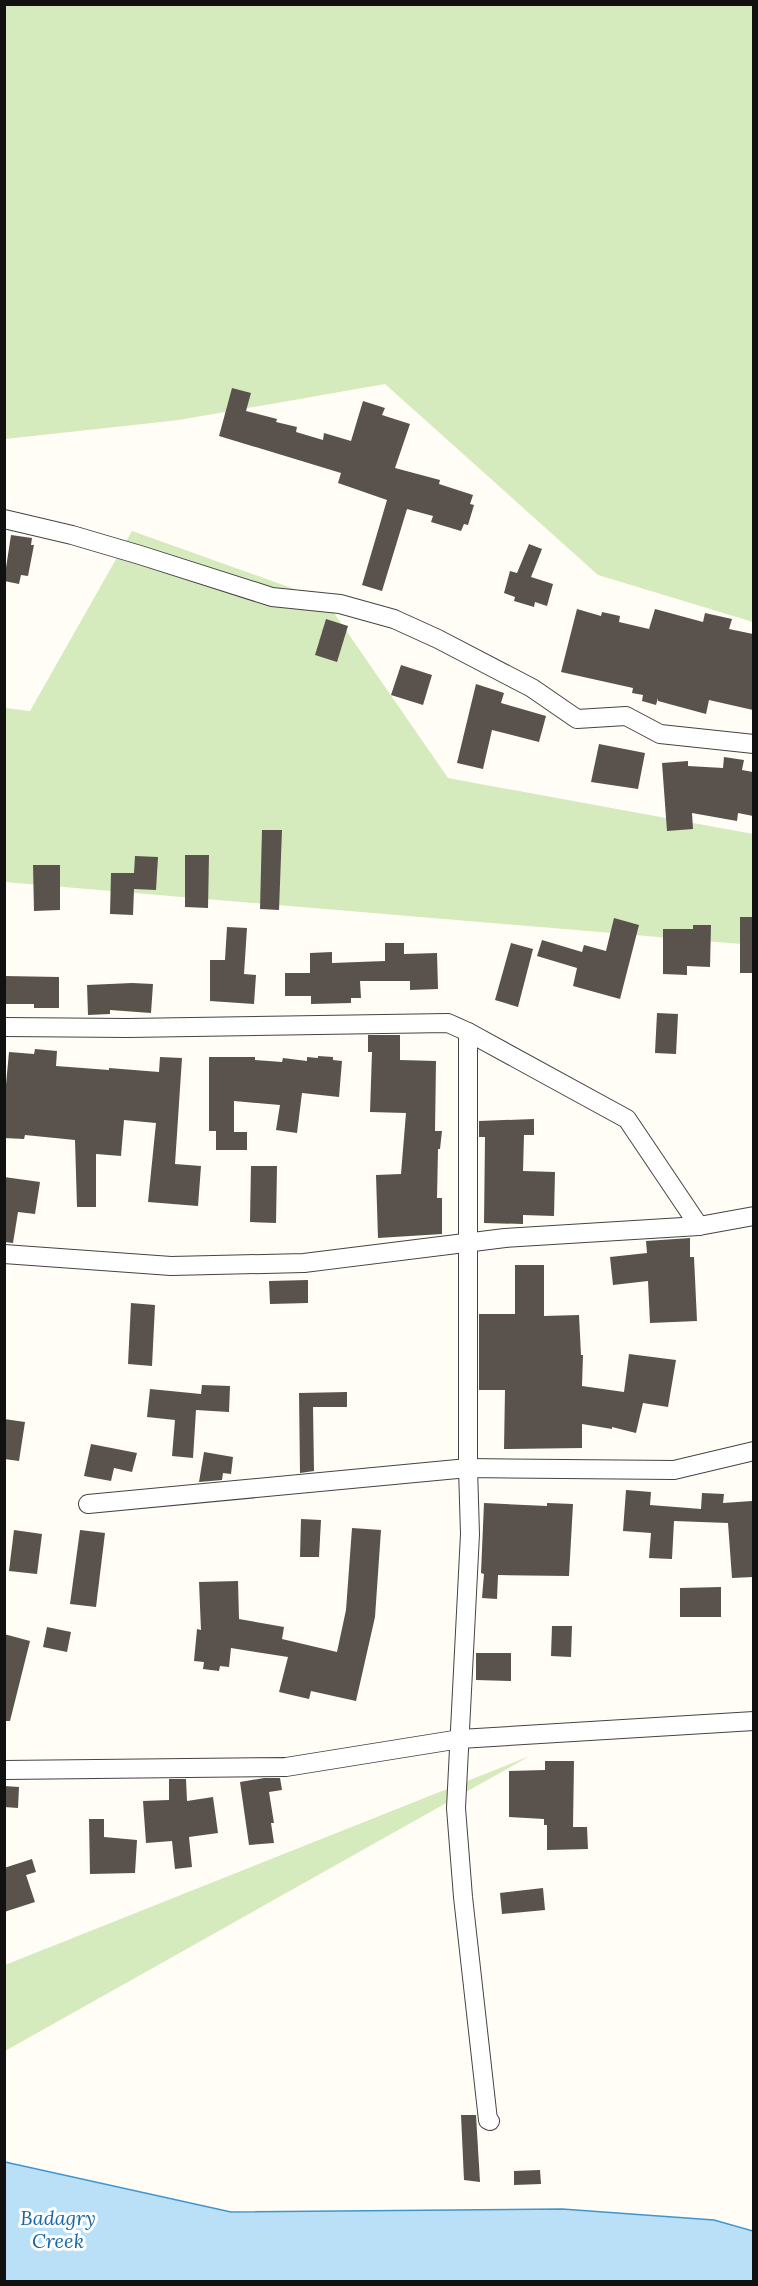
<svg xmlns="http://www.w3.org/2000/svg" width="758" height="2286" viewBox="0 0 758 2286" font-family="Lora,serif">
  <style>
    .green { fill: #d5ebbd }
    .water { fill: #b9e0f7; stroke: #3f96cf; stroke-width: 1.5 }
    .building { fill: #5a524d }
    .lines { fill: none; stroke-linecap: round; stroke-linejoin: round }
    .street-casing { stroke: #444; stroke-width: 20 }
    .street { stroke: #fff; stroke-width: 18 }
    .labels { text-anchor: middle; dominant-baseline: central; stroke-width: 6; stroke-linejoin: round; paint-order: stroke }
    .water-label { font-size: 20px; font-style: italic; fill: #1768a6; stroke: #fff }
  </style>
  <rect width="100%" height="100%" fill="#fffdf5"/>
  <g class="green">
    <polygon points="4,5 753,5 753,622 598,575 385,384 179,420 5,439"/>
    <polygon points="132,531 325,600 448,778 753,834 753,945 5,882 5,708 30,711"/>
    <polygon points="530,1756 5,2051 5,1965"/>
  </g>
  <polygon class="water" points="5,2162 231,2212 562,2209 714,2220 753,2231 753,2281 5,2281"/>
  <g class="building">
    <polygon points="232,388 251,393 246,411 277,419 276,422 297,427 296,432 323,440 324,433 351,441 363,401 385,408 382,415 410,424 395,468 440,480 439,484 473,495 470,504 474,505 468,525 464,524 461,531 431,522 433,516 407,509 382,591 362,585 387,500 338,483 341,473 219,436"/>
    <polygon points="11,535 32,538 31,545 34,545 28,576 21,575 19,584 4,581"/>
    <polygon points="529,544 542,549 531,577 553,584 547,606 535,602 534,607 514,601 515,597 504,593 510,571 517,573"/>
    <polygon points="577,609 601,616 602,612 620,616 619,622 649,629 655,609 703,622 705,613 732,619 729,629 753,634 753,710 709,700 706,714 658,701 658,698 656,705 642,701 643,695 632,693 633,688 561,672"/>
    <polygon points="326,619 348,626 337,662 315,655"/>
    <polygon points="401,665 432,675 423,705 391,695"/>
    <polygon points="476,684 504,693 501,703 546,716 539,742 492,730 483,769 457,763"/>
    <polygon points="599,744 645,753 638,789 591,782"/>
    <polygon points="724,757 744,760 742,770 753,772 753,816 738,813 737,821 692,813 693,829 667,831 662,763 688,761 688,766 723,768"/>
    <polygon points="262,830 282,830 279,910 260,909"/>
    <polygon points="185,855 209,855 208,908 185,907"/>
    <polygon points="135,856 158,857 156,890 134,889 133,915 110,914 111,873 134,873"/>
    <polygon points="33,865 60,865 60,910 34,911"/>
    <rect x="740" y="917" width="13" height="56"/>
    <polygon points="614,918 639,925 620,999 573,986 577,968 537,956 542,940 582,952 584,945 606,951"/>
    <polygon points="693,925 711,925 710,967 687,966 687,975 663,974 663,929 693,929"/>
    <polygon points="227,927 247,928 244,974 256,975 254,1004 210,1001 210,960 225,960"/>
    <polygon points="385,943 404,943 404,954 437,953 438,989 410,990 410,981 360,981 361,998 351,998 351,1003 311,1004 311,996 285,996 285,973 310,973 310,953 332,952 332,963 385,961"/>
    <polygon points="511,943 533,949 518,1007 495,1000"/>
    <polygon points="4,976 59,977 59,1008 34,1008 34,1004 4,1004"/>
    <polygon points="132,983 153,984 151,1013 110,1010 110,1014 88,1015 87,985"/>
    <polygon points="657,1013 678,1014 676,1054 655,1053"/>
    <polygon points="368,1035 400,1035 400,1060 436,1061 435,1131 442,1131 440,1149 438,1149 437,1198 442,1198 442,1234 378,1238 376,1175 401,1174 406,1113 370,1112 372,1052 368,1052"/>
    <polygon points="35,1049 57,1051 56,1066 109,1070 109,1068 159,1072 160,1057 182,1058 175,1164 201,1166 198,1206 148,1202 156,1123 124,1120 121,1156 96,1154 96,1207 77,1207 75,1140 25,1135 24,1139 4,1138 4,1106 9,1052 34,1054"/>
    <polygon points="318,1056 333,1057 333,1060 342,1061 339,1097 302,1093 297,1133 276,1130 280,1105 234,1101 234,1132 247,1132 247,1150 216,1150 216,1131 209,1131 209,1057 255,1057 255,1060 282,1062 283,1058 307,1061 307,1057 318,1058"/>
    <polygon points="534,1119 534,1135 524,1135 523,1171 555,1172 554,1216 523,1215 523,1224 484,1223 485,1137 479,1137 479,1121"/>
    <polygon points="251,1166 277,1166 276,1223 250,1222"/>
    <polygon points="4,1177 40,1182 35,1214 18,1212 13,1243 4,1242"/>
    <polygon points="690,1238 690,1257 694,1257 697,1321 650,1323 648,1281 613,1285 610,1257 647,1253 646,1241"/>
    <polygon points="515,1265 544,1265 544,1316 579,1315 581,1355 583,1355 582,1386 624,1392 629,1354 676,1360 668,1407 643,1403 636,1433 612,1427 612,1429 582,1424 582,1448 504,1449 505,1390 479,1390 479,1314 515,1314"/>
    <polygon points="308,1280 308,1303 270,1304 269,1281"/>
    <polygon points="131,1303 155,1305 152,1366 128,1364"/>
    <polygon points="202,1385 230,1386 229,1412 196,1410 193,1458 172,1456 175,1420 147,1417 150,1389 201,1394"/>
    <polygon points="347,1392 347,1407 313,1407 314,1471 300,1473 299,1393"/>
    <polygon points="4,1419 25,1422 19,1461 4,1459"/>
    <polygon points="91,1444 137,1453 132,1472 114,1468 111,1481 84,1476"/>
    <polygon points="204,1452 233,1457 231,1474 223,1473 222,1480 199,1482"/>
    <polygon points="626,1490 651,1492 650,1505 701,1509 702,1493 724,1494 723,1503 752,1501 753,1577 732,1578 728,1523 674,1521 672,1559 649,1558 651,1533 623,1531"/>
    <polygon points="484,1503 547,1506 547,1503 573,1504 569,1576 498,1575 497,1599 482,1598 484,1574 481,1573"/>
    <polygon points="301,1519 321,1520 319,1557 300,1557"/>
    <polygon points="352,1528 381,1530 375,1617 356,1701 311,1691 309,1699 279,1692 288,1657 231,1648 229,1667 220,1666 219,1671 203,1669 204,1662 194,1661 197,1629 201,1630 199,1582 238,1581 239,1619 284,1627 282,1639 337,1652 346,1610"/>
    <polygon points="14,1530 42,1534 37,1574 9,1571"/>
    <polygon points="80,1530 105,1533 96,1607 70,1604"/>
    <polygon points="721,1587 721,1617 680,1617 680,1588"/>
    <polygon points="552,1626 572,1626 571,1657 551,1656"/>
    <polygon points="47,1627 71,1632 67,1652 43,1647"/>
    <polygon points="4,1634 30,1641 10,1721 4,1721"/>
    <polygon points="476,1653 511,1653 511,1681 476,1680"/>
    <polygon points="545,1761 574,1761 573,1827 587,1827 588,1849 547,1850 547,1825 544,1825 544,1819 509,1817 509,1771 545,1770"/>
    <polygon points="264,1778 280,1778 282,1790 269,1792 274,1823 271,1823 274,1843 249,1845 240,1782"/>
    <polygon points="169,1779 186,1779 187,1801 213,1797 218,1833 189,1837 192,1867 175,1869 172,1841 146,1843 143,1801 169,1800"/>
    <polygon points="4,1786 19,1787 18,1808 4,1807"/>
    <polygon points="89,1819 104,1819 104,1837 137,1840 135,1873 90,1874"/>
    <polygon points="32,1859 36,1872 26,1875 35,1902 4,1912 4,1868"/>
    <polygon points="543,1888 545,1910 502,1914 500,1893"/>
    <polygon points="461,2115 476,2115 480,2182 464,2180"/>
    <polygon points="540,2170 541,2184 514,2185 514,2171"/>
  </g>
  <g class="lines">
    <defs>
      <g id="street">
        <polyline points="4,519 72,535 140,555 272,597 340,604 394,619 438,639 532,688 577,719 626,716 660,734 754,744"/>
        <polyline points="4,1027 128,1028 448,1023 468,1032 627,1119 699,1226"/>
        <polyline points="468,1032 468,1468 470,1534 456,1808 463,1897 488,2120 490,2121"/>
        <polyline points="4,1254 171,1266 304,1263 505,1238 699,1226 754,1216"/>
        <polyline points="88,1504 468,1468 674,1470 754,1451"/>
        <polyline points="4,1770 286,1767 460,1739 754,1721"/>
      </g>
    </defs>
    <use href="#street" class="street-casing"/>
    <use href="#street" class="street"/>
  </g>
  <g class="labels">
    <g class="water-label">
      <text x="58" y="2217">Badagry<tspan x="58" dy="23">Creek</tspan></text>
    </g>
  </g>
  <rect width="758" height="2286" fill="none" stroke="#111111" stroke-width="12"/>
</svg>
